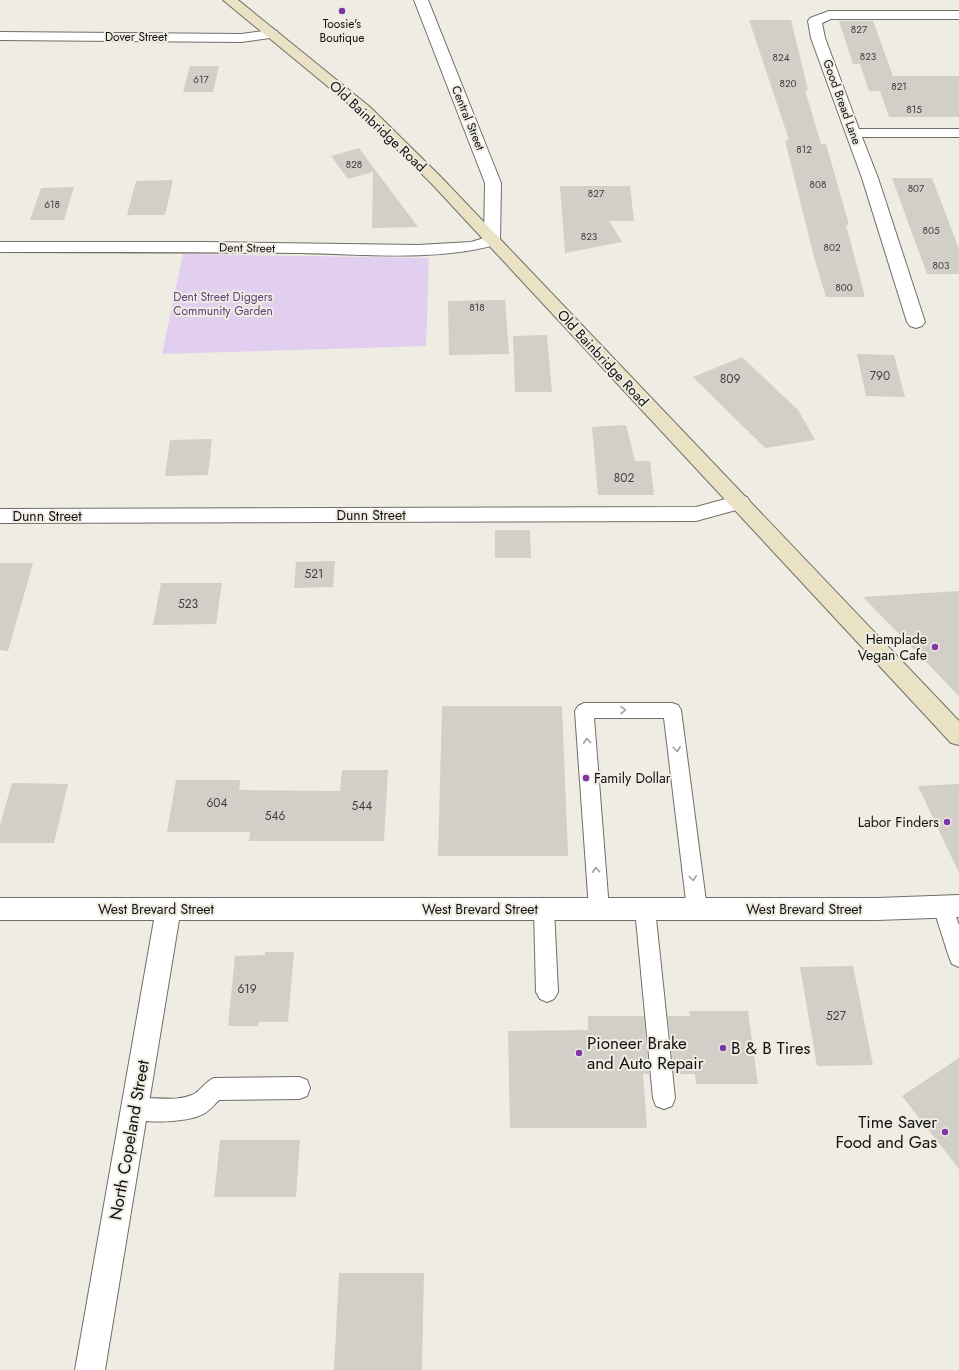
<svg xmlns="http://www.w3.org/2000/svg" width="959" height="1370" viewBox="0 0 959 1370" font-family="Jost,sans-serif">
  <style>
    .green { fill: #e2ceef }
    .building { fill: #d1cfc7 }
    .lines { fill: none; stroke-linecap: round; stroke-linejoin: round }
    .service-casing { stroke: #706e67; stroke-width: 2 }
    .minor-casing { stroke: #706e67; stroke-width: 2 }
    .tertiary-casing { stroke: #706e67; stroke-width: 2 }
    .secondary-casing { stroke: #706e67; stroke-width: 2 }
    .service { fill: #fff; fill-rule: evenodd }
    .minor { fill: #fff; fill-rule: evenodd }
    .tertiary { fill: #fff; fill-rule: evenodd }
    .secondary { fill: #eae2c4; fill-rule: evenodd }
    .oneway { stroke: #a0a09f }
    .poi-dot { fill: #8035a6; stroke: #efece4; stroke-width: 1.5 }
    .labels { text-anchor: middle; dominant-baseline: central; stroke-width: 4; stroke-linejoin: round; paint-order: stroke }
    .far-number-label { font-size: 10px; fill: #41403c }
    .far-poi-label { font-size: 12px; fill: #11110e; stroke: #efece4 }
    .far-street-label { font-size: 12px; fill: #11110e; stroke: #efece4 }
    .far-park-label { font-size: 12px; fill: #663d7d; stroke: #efece4 }
    .number-label { font-size: 12px; fill: #41403c }
    .street-label { font-size: 14px; fill: #11110e; stroke: #efece4 }
    .poi-label { font-size: 14px; fill: #11110e; stroke: #efece4; text-anchor: end }
    .near-poi-label { font-size: 17px; fill: #11110e; stroke: #efece4; text-anchor: start }
    .near-street-label { font-size: 17px; fill: #11110e; stroke: #efece4 }
  </style>
  <rect width="100%" height="100%" fill="#efece4"/>
  <polygon class="green" points="183,254 429,258 426,346 162,354"/>
  <g class="building">
    <polygon points="749,20 791,20 808,90 805,90 821,144 826,144 849,225 846,225 865,297 826,297 814,257 785,140 789,140"/>
    <polygon points="839,21 873,21 893,76 959,76 959,117 889,117 880,91 869,91 860,64 853,64"/>
    <polygon points="190,66 219,66 213,92 183,92"/>
    <polygon points="359,148 373,167 418,227 372,228 373,172 348,179 331,156"/>
    <polygon points="892,178 932,178 959,249 959,274 927,274"/>
    <polygon points="173,180 165,215 127,215 136,181"/>
    <polygon points="560,186 630,186 634,221 609,221 622,242 565,253"/>
    <polygon points="74,187 64,220 30,220 41,188"/>
    <polygon points="505,300 509,354 449,355 448,301"/>
    <polygon points="547,335 552,392 515,392 513,336"/>
    <polygon points="857,354 894,355 905,397 866,396"/>
    <polygon points="742,357 798,410 815,440 765,448 693,377"/>
    <polygon points="626,425 635,461 650,461 654,495 598,495 592,427"/>
    <polygon points="212,439 208,475 165,476 170,440"/>
    <polygon points="495,530 530,530 531,558 495,558"/>
    <polygon points="335,561 333,587 294,588 296,562"/>
    <polygon points="0,563 33,563 8,651 0,650"/>
    <polygon points="161,583 222,583 216,624 153,625"/>
    <polygon points="959,591 959,696 863,597"/>
    <polygon points="442,706 562,706 568,856 438,856"/>
    <polygon points="342,770 388,770 384,841 249,841 250,832 167,832 176,780 240,780 239,790 340,791"/>
    <polygon points="12,783 68,784 54,843 0,843 0,825"/>
    <polygon points="959,784 959,873 918,786"/>
    <polygon points="265,952 294,952 288,1022 259,1022 258,1026 228,1026 235,956 265,955"/>
    <polygon points="853,966 873,1065 817,1066 800,967"/>
    <polygon points="689,1011 748,1011 758,1084 696,1084 695,1074 674,1074 668,1016 690,1016"/>
    <polygon points="588,1016 644,1016 649,1074 643,1074 647,1128 510,1128 508,1031 588,1030"/>
    <polygon points="959,1058 959,1169 902,1096"/>
    <polygon points="220,1140 300,1140 296,1197 214,1197"/>
    <polygon points="339,1273 424,1273 422,1370 334,1370"/>
  </g>
  <g class="lines">
    <defs>
      <g id="service">
        <polygon points="584,703 672,703 678,705 681,710 707,909 704,916 697,918 690,916 687,909 664,718 594,718 609,909 606,916 599,918 592,916 589,909 575,711 578,706"/>
        <polygon points="943,898 950,900 959,925 959,967 952,964 949,957 933,907 936,900"/>
        <polygon points="544,900 551,902 554,909 558,992 554,999 547,1002 540,999 536,992 534,909 537,902"/>
        <polygon points="645,900 652,902 655,909 675,1098 672,1106 664,1109 656,1106 653,1098 635,909 638,902"/>
        <path d="M299,1077L307,1080L310,1088L307,1096L299,1099L219,1100C215,1104 210,1110 205,1113C190,1123 142,1124 126,1117L123,1109L126,1101C146,1093 171,1104 192,1095C200,1092 204,1082 214,1078Z"/>
      </g>
      <g id="minor">
        <path d="M414,0H428L501,183L500,241L498,244C438,262 362,254 299,253C200,252 100,252 0,252V242H204L418,245L471,242L484,238L485,183Z"/>
        <polygon points="829,11 959,11 959,19 831,19 822,23 825,38 859,129 959,129 959,137 862,137 878,178 925,322 922,326 916,328 910,326 907,322 862,178 811,38 808,21 810,18"/>
        <polygon points="272,30 277,31 279,34 277,37 241,42 0,40 0,32 241,34"/>
        <polygon points="740,495 747,497 750,502 747,507 696,521 0,523 0,509 696,507"/>
      </g>
      <polygon id="tertiary" points="959,895 959,917 877,920 179,920 105,1370 75,1370 154,920 0,920 0,898 877,898"/>
      <polygon id="secondary" points="223,0 238,0 370,107 441,177 959,721 959,745 951,743 431,183 360,113"/>
    </defs>
    <use href="#service" class="service-casing"/>
    <use href="#minor" class="minor-casing"/>
    <use href="#tertiary" class="tertiary-casing"/>
    <use href="#secondary" class="secondary-casing"/>
    <use href="#service" class="service"/>
    <use href="#minor" class="minor"/>
    <use href="#tertiary" class="tertiary"/>
    <use href="#secondary" class="secondary"/>
  </g>
  <defs><path id="oneway-chevron" d="M-2-3.5L2.5 0L-2 3.5" fill="none" stroke-width="1.6" stroke-linecap="round" stroke-linejoin="round"/></defs>
  <g class="oneway">
    <use href="#oneway-chevron" transform="translate(623 710) rotate(-1)"/>
    <use href="#oneway-chevron" transform="translate(587 741) rotate(-94)"/>
    <use href="#oneway-chevron" transform="translate(677 749) rotate(83)"/>
    <use href="#oneway-chevron" transform="translate(596 870) rotate(-94)"/>
    <use href="#oneway-chevron" transform="translate(693 878) rotate(83)"/>
  </g>
  <g class="poi-dot">
    <circle cx="342" cy="11" r="4"/>
    <circle cx="935" cy="647" r="4"/>
    <circle cx="586" cy="778" r="4"/>
    <circle cx="947" cy="822" r="4"/>
    <circle cx="723" cy="1048" r="4"/>
    <circle cx="579" cy="1053" r="4"/>
    <circle cx="945" cy="1132" r="4"/>
  </g>
  <g class="labels">
    <g class="far-number-label">
      <text x="859" y="29">827</text>
      <text x="868" y="56">823</text>
      <text x="781" y="57">824</text>
      <text x="201" y="79">617</text>
      <text x="788" y="83">820</text>
      <text x="899" y="86">821</text>
      <text x="914" y="109">815</text>
      <text x="804" y="149">812</text>
      <text x="354" y="164">828</text>
      <text x="818" y="184">808</text>
      <text x="916" y="188">807</text>
      <text x="596" y="193">827</text>
      <text x="52" y="204">618</text>
      <text x="931" y="230">805</text>
      <text x="589" y="236">823</text>
      <text x="832" y="247">802</text>
      <text x="941" y="265">803</text>
      <text x="844" y="287">800</text>
      <text x="477" y="307">818</text>
    </g>
    <g class="far-poi-label">
      <text x="342" y="24">Toosie's<tspan x="342" dy="14">Boutique</tspan></text>
    </g>
    <g class="far-street-label">
      <text x="136" y="37">Dover Street</text>
      <text transform="translate(842 102) rotate(70)">Good Bread Lane</text>
      <text transform="translate(468 118) rotate(68)">Central Street</text>
      <text transform="translate(247 248) rotate(1)">Dent Street</text>
    </g>
    <g class="far-park-label">
      <text x="223" y="297">Dent Street Diggers<tspan x="223" dy="14">Community Garden</tspan></text>
    </g>
    <g class="number-label">
      <text x="880" y="376">790</text>
      <text x="730" y="379">809</text>
      <text x="624" y="478">802</text>
      <text x="314" y="574">521</text>
      <text x="188" y="604">523</text>
      <text x="217" y="803">604</text>
      <text x="362" y="806">544</text>
      <text x="275" y="816">546</text>
      <text x="247" y="989">619</text>
      <text x="836" y="1016">527</text>
    </g>
    <g class="street-label">
      <text transform="translate(378 126) rotate(43)">Old Bainbridge Road</text>
      <text transform="translate(603 358) rotate(47)">Old Bainbridge Road</text>
      <text x="371" y="515">Dunn Street</text>
      <text x="47" y="516">Dunn Street</text>
      <text x="156" y="909">West Brevard Street</text>
      <text x="480" y="909">West Brevard Street</text>
      <text x="804" y="909">West Brevard Street</text>
    </g>
    <g class="poi-label">
      <text x="927" y="639">Hemplade<tspan x="927" dy="16">Vegan Cafe</tspan></text>
      <text x="594" y="778" text-anchor="start">Family Dollar</text>
      <text x="939" y="822">Labor Finders</text>
    </g>
    <g class="near-poi-label">
      <text x="587" y="1043">Pioneer Brake<tspan x="587" dy="20">and Auto Repair</tspan></text>
      <text x="731" y="1048">B &amp; B Tires</text>
      <text x="937" y="1122" text-anchor="end">Time Saver<tspan x="937" dy="20">Food and Gas</tspan></text>
    </g>
    <g class="near-street-label">
      <text transform="translate(129 1140) rotate(-80)">North Copeland Street</text>
    </g>
  </g>
</svg>
